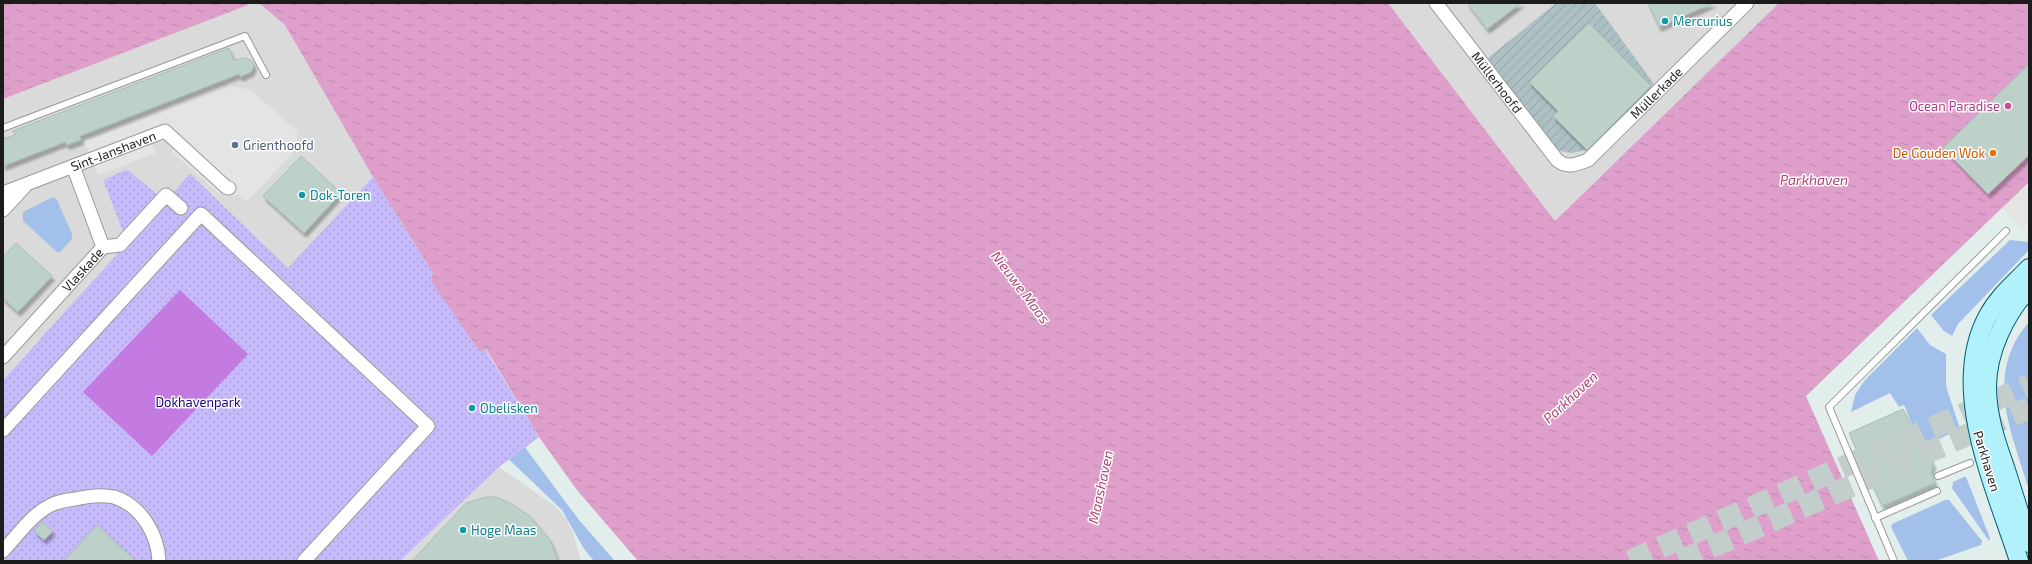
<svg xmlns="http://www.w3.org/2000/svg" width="2032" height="564" viewBox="0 0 2032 564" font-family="'Exo 2',sans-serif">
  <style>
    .residential { fill: #d9dad9 }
    .construction { fill: url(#construction-furrows) }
    .grass { fill: #a3c0eb }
    .park { fill: url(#park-dots) }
    .pitch { fill: #c37ae1 }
    .parking { fill: #e4e4e4 }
    .water { fill: url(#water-ripples) }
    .building { fill: #bed1c8; stroke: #a3c0b2; filter: url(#shadow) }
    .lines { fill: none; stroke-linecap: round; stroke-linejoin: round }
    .highway-tunnel { stroke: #c3cecc; stroke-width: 22; stroke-dasharray: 22 11; stroke-linecap: butt }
    .lane-casing { stroke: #999; stroke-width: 8 }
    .street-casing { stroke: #999; stroke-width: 15 }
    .secondary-casing { stroke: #005e76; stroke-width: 20 }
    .lane { stroke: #fff; stroke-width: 6 }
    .street { stroke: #fff; stroke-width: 13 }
    .secondary { stroke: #b1f1fc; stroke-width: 18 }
    .culture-dot { fill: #0f9aa8; stroke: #fff; stroke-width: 1.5 }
    .hotel-dot { fill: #d1479c; stroke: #fff; stroke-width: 1.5 }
    .service-dot { fill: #5c6f8a; stroke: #fff; stroke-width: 1.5 }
    .food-dot { fill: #e8710a; stroke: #fff; stroke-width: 1.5 }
    .labels { text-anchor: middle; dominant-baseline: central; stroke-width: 3; stroke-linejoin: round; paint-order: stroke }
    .culture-label { font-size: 13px; fill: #0d838f; stroke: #fff; text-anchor: start }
    .street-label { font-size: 13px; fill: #1c1c1c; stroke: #fff }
    .hotel-label { font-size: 13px; fill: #b23c85; stroke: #fff; text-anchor: end }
    .service-label { font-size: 13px; fill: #4e5e75; stroke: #fff; text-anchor: start }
    .food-label { font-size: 13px; fill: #c56008; stroke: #fff; text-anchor: end }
    .park-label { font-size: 13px; fill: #1c067d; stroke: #fff }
    .water-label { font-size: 14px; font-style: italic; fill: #af4570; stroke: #fff }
  </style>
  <defs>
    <pattern id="construction-furrows" width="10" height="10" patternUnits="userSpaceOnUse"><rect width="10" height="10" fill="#acc0c3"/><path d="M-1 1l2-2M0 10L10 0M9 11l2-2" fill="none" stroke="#93a4a7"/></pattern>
    <pattern id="park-dots" width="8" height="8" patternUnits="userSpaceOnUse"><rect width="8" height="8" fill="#c6bafb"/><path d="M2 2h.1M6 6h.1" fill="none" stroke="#aa9fd7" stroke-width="1.8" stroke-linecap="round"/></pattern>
    <pattern id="water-ripples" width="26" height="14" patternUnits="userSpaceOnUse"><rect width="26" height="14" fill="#de9fca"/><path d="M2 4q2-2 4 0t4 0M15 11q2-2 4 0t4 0" fill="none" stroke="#be88ad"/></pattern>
    <filter id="shadow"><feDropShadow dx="2.5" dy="4.5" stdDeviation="1" flood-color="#0004"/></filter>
  </defs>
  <rect width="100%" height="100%" fill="#e1eeeb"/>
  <g class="residential">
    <polygon points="259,3 285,25 373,177 288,282 38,340 3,380 3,99 249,4"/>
    <polygon points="1388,3 1779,3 1555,221"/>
    <polygon points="499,467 555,506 567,520 573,533 581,561 400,561"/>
  </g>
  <polygon class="construction" points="1556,3 1595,3 1654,84 1585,150 1572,153 1560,151 1552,143 1488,58"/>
  <g class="grass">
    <polygon points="53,197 57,200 72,234 72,239 60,252 57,252 23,221 23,212"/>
    <polygon points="2010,240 2029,242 2029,250 1958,324 1952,336 1944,331 1931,315"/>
    <path d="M2029,322V490C2012,432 1983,375 2029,322Z"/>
    <polygon points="1917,328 1930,345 1946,354 1946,386 1960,429 1922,447 1904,405 1899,407 1890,393 1851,412 1855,395 1865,380"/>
    <polygon points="492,403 579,520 615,561 594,561 584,549 562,510 472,424"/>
    <polygon points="1964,477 1966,477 1990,538 1989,541 1952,488 1953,482"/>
    <polygon points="1945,500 1949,500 1982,541 1981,545 1935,561 1908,561 1891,527 1892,524"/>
  </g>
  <g class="park">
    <polygon points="125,170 129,171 159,196 126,233 123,232 104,182 104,180"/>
    <polygon points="190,174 288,268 373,177 433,273 432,281 480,352 485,349 539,437 499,467 400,561 3,561 3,380"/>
  </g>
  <polygon class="pitch" points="180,290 248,354 152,456 83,392"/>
  <g class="parking">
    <polygon points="232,86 251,90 297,131 297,148 247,202 239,194 236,196 228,196 223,192 220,195 171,151 175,148 168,141 151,142 156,153 98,175 85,142"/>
    <polygon points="2029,182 2029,221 2022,229 2002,207"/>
  </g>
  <g class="water">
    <polygon points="3,3 253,3 3,99"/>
    <polygon points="259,3 1388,3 1555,221 1779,3 2029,3 2029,182 1806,396 1879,561 638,561 577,490 539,437 486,349 480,352 431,281 433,273 373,177 285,25"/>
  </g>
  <g class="building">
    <polygon points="1467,3 1521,3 1487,29"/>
    <polygon points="1648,3 1713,3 1659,27"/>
    <polygon points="1589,23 1651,86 1587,150 1553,116 1558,111 1529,82"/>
    <polygon points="229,48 234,60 245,58 252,61 254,66 251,72 240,77 239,74 80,136 81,140 67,145 65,142 3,166 3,139 15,135 13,131"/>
    <polygon points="2029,64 2029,155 1988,194 1943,148"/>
    <polygon points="301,156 341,193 304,233 263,196"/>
    <polygon points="16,243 52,276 18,312 3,298 3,257"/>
    <polygon points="1903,409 1911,425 1916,424 1933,464 1931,473 1935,483 1882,506 1849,433"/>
    <polygon points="486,497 496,497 510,503 530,516 550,540 558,561 412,561 466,503"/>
    <polygon points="42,522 53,531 44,540 34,531"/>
    <polygon points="97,525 136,561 64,561"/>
  </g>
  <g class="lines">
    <g class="highway-tunnel">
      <polyline points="1630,561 2029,385"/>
      <polyline points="1680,561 2029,408"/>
    </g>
    <defs>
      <g id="lane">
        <polyline points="3,128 245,36 266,75"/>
        <polyline points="1938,476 1970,463"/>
        <polyline points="1875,518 1937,491"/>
        <polyline points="1894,561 1829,407 2006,231"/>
      </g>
      <g id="street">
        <path id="s1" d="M1436,3L1557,160C1567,169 1577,164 1588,160L1747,3"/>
        <path id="s2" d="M3,193L165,131L226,187L229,188"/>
        <polyline points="3,210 25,186"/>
        <polyline points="103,247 120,245 166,195 181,208"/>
        <path id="s3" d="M3,357L103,247L73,166"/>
        <polyline points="3,430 201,214 428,426 304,561"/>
        <path d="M3,551C17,536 32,514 51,505C59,501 67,500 75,499C88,496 101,494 114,497C141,505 158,535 159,561"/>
      </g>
      <g id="secondary">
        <path d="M2029,288C2005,314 1987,352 1987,387C1987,415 1996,442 2005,467C2013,493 2021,518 2029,543"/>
        <path d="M2019,561C1996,488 1947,387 1989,314C1999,296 2015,283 2029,268"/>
      </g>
    </defs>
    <use href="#lane" class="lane-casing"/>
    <use href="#street" class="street-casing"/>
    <use href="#secondary" class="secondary-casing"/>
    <use href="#lane" class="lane"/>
    <use href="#street" class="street"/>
    <use href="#secondary" class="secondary"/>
  </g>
  <g class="culture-dot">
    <circle cx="1665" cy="21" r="4"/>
    <circle cx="302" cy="195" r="4"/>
    <circle cx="472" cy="408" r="4"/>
    <circle cx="463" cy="530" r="4"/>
  </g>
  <circle class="hotel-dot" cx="2008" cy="106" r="4"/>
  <circle class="service-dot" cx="235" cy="145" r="4"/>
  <circle class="food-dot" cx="1993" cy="153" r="4"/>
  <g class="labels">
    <g class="culture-label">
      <text x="1673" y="21">Mercurius</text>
      <text x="310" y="195">Dok-Toren</text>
      <text x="480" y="408">Obelisken</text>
      <text x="471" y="530">Hoge Maas</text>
    </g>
    <g class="street-label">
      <text stroke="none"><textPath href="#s1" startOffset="100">Müllerhoofd</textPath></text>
      <text stroke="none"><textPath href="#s1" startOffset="327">Müllerkade</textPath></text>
      <text stroke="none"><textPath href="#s2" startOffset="118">Sint-Janshaven</textPath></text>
      <text stroke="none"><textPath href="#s3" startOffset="118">Vlaskade</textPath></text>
      <text transform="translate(1987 461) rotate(73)">Parkhaven</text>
    </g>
    <g class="hotel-label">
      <text x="2000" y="106">Ocean Paradise</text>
    </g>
    <g class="service-label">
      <text x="243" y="145">Grienthoofd</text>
    </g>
    <g class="food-label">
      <text x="1985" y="153">De Gouden Wok</text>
    </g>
    <g class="park-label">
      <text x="198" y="402">Dokhavenpark</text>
    </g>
    <g class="water-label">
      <text x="1814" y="179">Parkhaven</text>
      <text transform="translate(1021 287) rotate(53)">Nieuwe Maas</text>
      <text transform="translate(1570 397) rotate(-43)">Parkhaven</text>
      <text transform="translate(1100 487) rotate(-78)">Maashaven</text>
    </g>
  </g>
  <rect width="2032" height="564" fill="none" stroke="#1c1c1c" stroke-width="8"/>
</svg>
